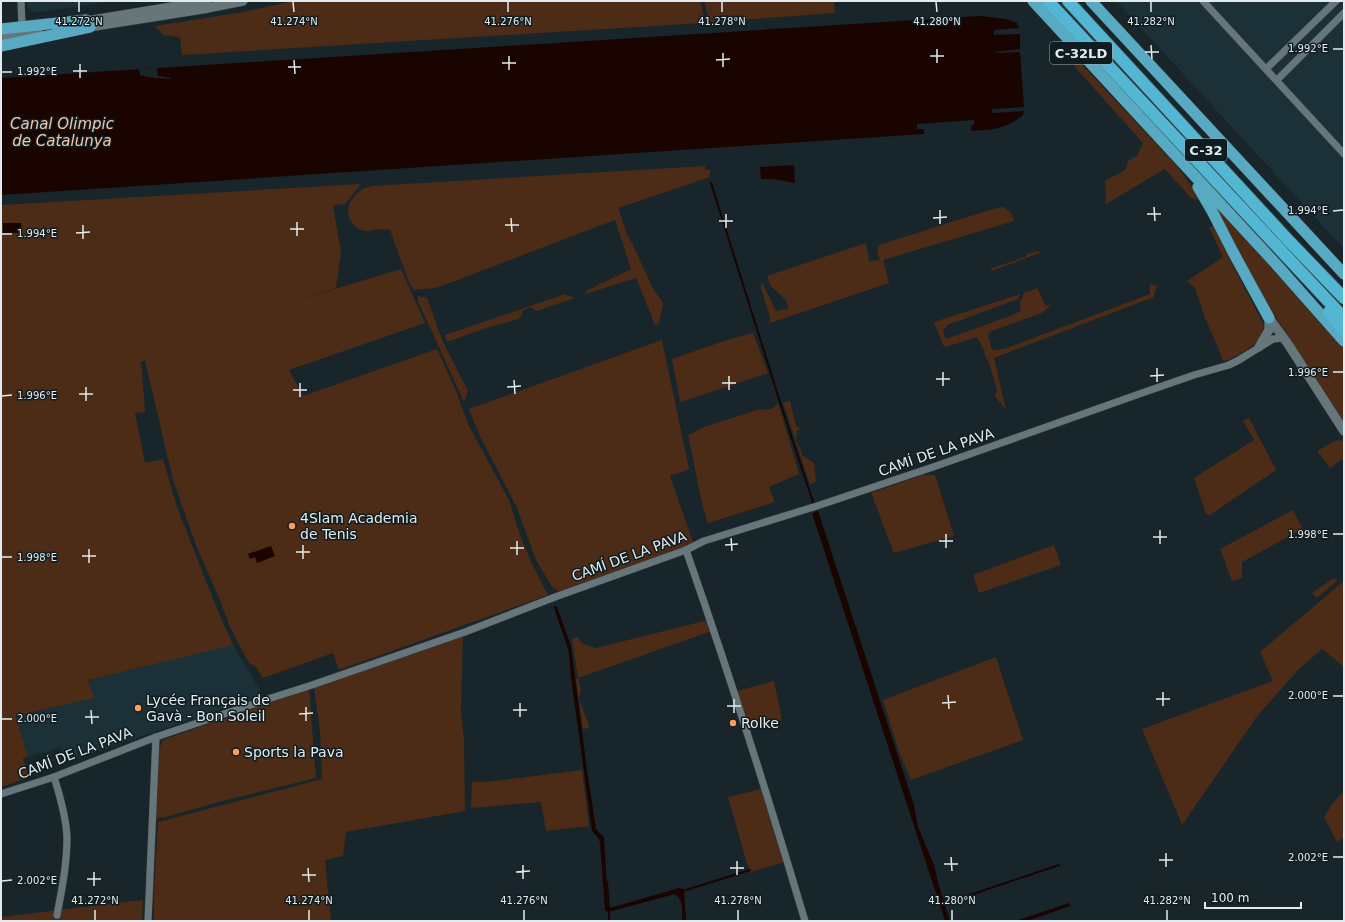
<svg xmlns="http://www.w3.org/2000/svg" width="1345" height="922" viewBox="0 0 1345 922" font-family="'DejaVu Sans',sans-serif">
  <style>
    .built { fill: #1b3037 }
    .green { fill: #4c2c17 }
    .water { fill: #1a0400 }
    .pier { fill: #18252a }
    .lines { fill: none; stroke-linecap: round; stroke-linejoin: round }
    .stream { stroke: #1a0400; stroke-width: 2 }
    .minor-casing { stroke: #353f42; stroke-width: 8 }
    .tertiary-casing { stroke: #353f42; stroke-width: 10 }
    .trunk-casing { stroke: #353f42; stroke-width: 12 }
    .motorway-casing { stroke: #353f42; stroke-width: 14 }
    .minor { stroke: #66767b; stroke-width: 7 }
    .tertiary { stroke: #66767b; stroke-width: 9 }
    .trunk { stroke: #57aac2; stroke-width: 11 }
    .motorway { stroke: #53b7d4; stroke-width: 12 }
    .ticks { fill: none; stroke: #e3ebee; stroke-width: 1.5 }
    .poi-dot { fill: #fe9b58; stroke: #0f1c20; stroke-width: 1.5 }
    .labels { text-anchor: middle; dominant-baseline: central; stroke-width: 3; stroke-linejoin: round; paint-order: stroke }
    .shield { fill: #0f1c20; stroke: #a3adb0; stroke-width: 1 }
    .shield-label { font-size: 13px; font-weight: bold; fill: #e3ebee }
    .street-label { font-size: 14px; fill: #e3ebee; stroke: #0f1c20 }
    .poi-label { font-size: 14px; fill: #e3ebee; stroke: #0f1c20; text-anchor: start }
    .water-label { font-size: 15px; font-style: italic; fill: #f4c4a7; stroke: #0f1c20 }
    .ticks-label { font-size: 10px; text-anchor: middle; fill: #e3ebee; stroke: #0f1c20; stroke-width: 3; stroke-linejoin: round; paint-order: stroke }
  </style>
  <rect width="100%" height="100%" fill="#18252a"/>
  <g class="built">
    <polygon points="27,1 114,1 34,13 27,6"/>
    <polygon points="1116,1 1344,1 1344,249"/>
    <polygon points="233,645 263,695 63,763 60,748 28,757 16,716 93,698 88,680 121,671"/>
  </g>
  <g class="green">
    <polygon points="294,1 700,1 705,20 703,23 182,55 180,37 163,35 155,26 238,13"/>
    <polygon points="704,1 834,1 835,13 712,22 709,20"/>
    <polygon points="1070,54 1088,71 1177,166 1202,201 1191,198 1165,169 1106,204 1105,181 1125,170 1129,160 1137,156 1143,143 1075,67"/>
    <path d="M705,166V170H710V177L618,208L627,234L634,247L653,289L663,303L659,324L655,325L636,278L585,294L586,291L631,269L615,220L436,288L413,290V287H411L390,230C375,225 363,240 351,221C347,215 348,208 350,203C355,193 362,188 372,186Z"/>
    <polygon points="361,184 345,204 333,205 341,252 336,288 261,311 401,269 425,323 289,370 303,396 437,349 456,391 469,426 509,500 520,535 532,564 548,595 339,670 333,653 263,678 256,667 249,663 229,625 222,605 196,545 173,480 145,361 141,361 145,409 145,412 135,413 145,463 163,459 178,510 218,611 233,645 88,680 94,698 16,716 28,757 23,758 29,777 1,787 1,205"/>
    <polygon points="1214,204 1344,346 1344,423 1255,285"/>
    <path d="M1003,207C1010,210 1012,214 1014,221L883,260L889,283L770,323V317L760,285L763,284L776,311L789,309L786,300L770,285L767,276L866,243L869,261L880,260L877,251L879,245L993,209Z"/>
    <path d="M1215,226L1226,246L1229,258L1263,323C1268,341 1239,355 1225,361L1223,360L1204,315L1195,288L1187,281L1223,257L1209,227Z"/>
    <polygon points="1039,251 1040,253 992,271 990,269 1025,257 1027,254"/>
    <polygon points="1150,284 1159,287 1156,288 1154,297 994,358 1006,410 995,396 997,390 989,363 984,353 985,352 977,337 946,347 943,345 934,322 1020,294 1018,299 947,325 943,331 946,339 1010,316 1021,311 1020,303 1024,293 1037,288 1046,306 1052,304 1042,313 989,332 988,336 992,350 1004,349 1150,294"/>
    <polygon points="565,294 575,298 537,311 530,307 524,310 519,319 486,328 447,342 445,335"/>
    <polygon points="418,296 427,298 443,342 468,391 464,402 418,301"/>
    <polygon points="753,333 768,373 681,402 680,401 672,359 724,341"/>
    <polygon points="662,340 689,469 670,476 693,542 667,555 560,592 552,587 536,560 517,508 480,436 469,409"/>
    <polygon points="790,401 796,426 801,429 797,430 796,439 803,456 814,463 816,481 810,485 783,402"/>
    <path d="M778,403L799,474L769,487L775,502L708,523L703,508L688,435L693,433L701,428L760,409C769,410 772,410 778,403Z"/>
    <polygon points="1249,418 1276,470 1210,515 1206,514 1194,478 1254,440 1243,421"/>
    <polygon points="1341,440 1344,442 1344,458 1330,468 1317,451 1334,441"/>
    <polygon points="923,475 935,475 954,536 894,553 871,493"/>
    <polygon points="1293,510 1303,529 1242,562 1242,578 1232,581 1220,549"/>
    <polygon points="1054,545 1061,565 979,593 973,575"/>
    <polygon points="1334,578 1337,581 1317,598 1312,593"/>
    <polygon points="1344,581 1344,667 1322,649 1299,669 1258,715 1182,825 1142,729 1273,681 1260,652"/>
    <polygon points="708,620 712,631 578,678 581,690 579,699 590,728 583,729 576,679 578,678 572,639 577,637 583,644 596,648"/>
    <polygon points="463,634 461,710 464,739 465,811 346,832 343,856 325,860 331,921 154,921 154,890 158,822 322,779 320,732 314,687"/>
    <polygon points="996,657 1023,740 911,780 899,752 883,700"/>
    <polygon points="774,681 782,720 749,729 737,691"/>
    <polygon points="309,688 316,778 211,804 193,810 193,809 163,818 162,817 156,818 159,749 163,740"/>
    <polygon points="582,770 589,826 546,831 541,802 471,808 472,782 487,782"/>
    <polygon points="761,789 784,859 784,862 751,872 748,867 728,797"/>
    <polygon points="1344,791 1344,837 1337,842 1324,817 1333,803"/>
    <polygon points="143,900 142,921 1,921 1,917"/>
  </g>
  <g class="water">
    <path d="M980,16L1006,19L1017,23L1019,28L994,30V35L1020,34V49L995,52L996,53L1020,52L1024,107L992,109V113L1024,111L1023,115C1006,129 993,130 971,131V125H974V120L917,124V129H924V134L1,195V78Z"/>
    <polygon points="794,165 795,183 773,179 761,179 760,167"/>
    <polygon points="3,223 21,223 22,233 3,233"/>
    <polygon points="818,511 914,805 918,827 934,865 939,886 950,921 945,921 812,513"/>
    <polygon points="271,546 275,556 257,563 255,557 250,559 248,554"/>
    <path d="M554,606H556L557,607L571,646L587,770L596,829L604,837L608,907L610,908L679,888L684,889L686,921H682C682,911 684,900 675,894L608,912L605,910L600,843L599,839L592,831L571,677C570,667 570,656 567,646C563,632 557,620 554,606Z"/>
    <polygon points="1069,903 1070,906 1027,921 1015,921"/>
  </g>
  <polygon class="pier" points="157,68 158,76 171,78 171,79 154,78 140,75 139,69"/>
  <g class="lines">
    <g class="stream">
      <polyline points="711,183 780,402 814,505"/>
      <polyline points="607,882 609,908 611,908"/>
      <polyline points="683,891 750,870"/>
      <polyline points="943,904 1059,865"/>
      <polyline points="609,910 609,921"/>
    </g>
    <defs>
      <g id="minor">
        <polyline points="21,1 22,27"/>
        <polyline points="1203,1 1344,154"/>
        <polyline points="1266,69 1336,1"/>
        <polyline points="1277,80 1344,13"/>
        <path d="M686,550C729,673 768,796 805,921"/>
        <path d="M54,777C60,796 66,817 67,837C67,864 62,889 57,915"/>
        <polyline points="1,794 54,777 156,737 268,699 312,685 465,632 555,597 686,550 704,541 820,505 936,466 1142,393 1194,375 1229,365 1239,360 1273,339 1283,338"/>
        <polyline points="148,921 156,737"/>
      </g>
      <g id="tertiary">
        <polyline points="80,22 207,1"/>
        <polyline points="83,28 203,9 243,1"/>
        <polyline points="1,38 39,33"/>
        <polyline points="1269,318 1288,344 1344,431"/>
        <polyline points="1259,347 1269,330 1269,318"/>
      </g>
      <g id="trunk">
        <polyline points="1033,1 1276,264 1344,341"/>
        <polyline points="1091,1 1344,274"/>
        <polyline points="1,29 86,20"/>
        <polyline points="1,46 90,27"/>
        <polyline points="1198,187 1212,211 1233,252 1269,318"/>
      </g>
      <g id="motorway">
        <polyline points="1048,1 1344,318"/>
        <polyline points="1068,1 1288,240 1344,298"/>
        <polyline points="1329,312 1344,331"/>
      </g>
    </defs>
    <use href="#minor" class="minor-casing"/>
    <use href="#tertiary" class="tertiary-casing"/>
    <use href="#trunk" class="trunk-casing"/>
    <use href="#motorway" class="motorway-casing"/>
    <use href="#minor" class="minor"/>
    <use href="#tertiary" class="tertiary"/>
    <use href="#trunk" class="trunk"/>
    <use href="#motorway" class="motorway"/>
  </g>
  <path class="ticks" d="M79,2V12M293,2L294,12M508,2V12M722,2V12M936,2L937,12M1151,2V12M1151,45L1152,59M937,49V63M1333,49H1343M1145,52H1159M723,53V67M509,56V70M930,56H944M294,60L295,74M716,60L730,59M502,63H516M80,64V78M288,67H301M73,71H87M2,72H12M1154,207L1155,221M940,210V224M1333,211L1343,210M726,214V228M1147,214H1161M511,218L512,232M933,218L947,217M719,221H733M297,222V236M83,225V239M505,225H519M290,229H304M76,233L90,232M2,234H12M1157,368V382M943,372V386M1333,372H1343M729,376V390M1150,376L1164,375M936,379H950M514,380L515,394M300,383V397M722,383H736M86,387V401M507,387L521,386M293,390H307M79,394H93M2,396L12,395M1160,530V544M946,534V548M1333,534H1343M1153,537H1167M731,538L732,551M517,541V555M939,541H953M303,545V559M725,545L738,544M510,548H524M89,549V563M296,552H310M82,556H96M2,557H12M1163,692V706M948,695L949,709M1333,696H1343M734,699V713M1156,699H1170M520,703V717M942,703L956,702M727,706H741M306,707V721M91,710L92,724M513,710H527M299,714L313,713M85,717H99M2,719H12M1166,853V867M951,857L952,871M1333,857H1343M1159,860H1173M737,861V875M944,864H958M523,865V879M308,868L309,882M730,868H744M94,872V886M516,872L530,871M302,875H316M87,879H101M2,881L12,880M95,910V920M309,910V920M524,910V920M738,910V920M952,910V920M1167,910V920"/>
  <g class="poi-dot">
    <circle cx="292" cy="526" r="4"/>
    <circle cx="138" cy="708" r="4"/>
    <circle cx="733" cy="723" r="4"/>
    <circle cx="236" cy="752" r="4"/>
  </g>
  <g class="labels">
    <g class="shield">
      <rect x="1050" y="42" width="62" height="22" rx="3"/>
      <rect x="1185" y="139" width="42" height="22" rx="3"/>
    </g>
    <g class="shield-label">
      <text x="1081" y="53">C-32LD</text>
      <text x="1206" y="150">C-32</text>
    </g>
    <g class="street-label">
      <text transform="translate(936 452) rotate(-19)">CAMÍ DE LA PAVA</text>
      <text transform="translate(629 556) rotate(-20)">CAMÍ DE LA PAVA</text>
      <text transform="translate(75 753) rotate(-21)">CAMÍ DE LA PAVA</text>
    </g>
    <g class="poi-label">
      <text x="300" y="518">4Slam Academia<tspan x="300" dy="16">de Tenis</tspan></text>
      <text x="146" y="700">Lycée Français de<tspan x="146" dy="16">Gavà - Bon Soleil</tspan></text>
      <text x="741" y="723">Rolke</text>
      <text x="244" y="752">Sports la Pava</text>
    </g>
    <g class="water-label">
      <text x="62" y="124">Canal Olimpic<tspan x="62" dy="17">de Catalunya</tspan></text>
    </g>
  </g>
  <g class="ticks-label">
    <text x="79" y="25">41.272°N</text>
    <text x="294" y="25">41.274°N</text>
    <text x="508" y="25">41.276°N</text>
    <text x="722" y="25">41.278°N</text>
    <text x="937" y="25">41.280°N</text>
    <text x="1151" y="25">41.282°N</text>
    <text x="1308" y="52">1.992°E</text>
    <text x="37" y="75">1.992°E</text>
    <text x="1308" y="214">1.994°E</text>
    <text x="37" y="237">1.994°E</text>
    <text x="1308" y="376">1.996°E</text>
    <text x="37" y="399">1.996°E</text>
    <text x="1308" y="538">1.998°E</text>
    <text x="37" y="561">1.998°E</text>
    <text x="1308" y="699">2.000°E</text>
    <text x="37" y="722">2.000°E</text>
    <text x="1308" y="861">2.002°E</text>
    <text x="37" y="884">2.002°E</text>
    <text x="95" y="904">41.272°N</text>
    <text x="309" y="904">41.274°N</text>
    <text x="524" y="904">41.276°N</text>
    <text x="738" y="904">41.278°N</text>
    <text x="952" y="904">41.280°N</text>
    <text x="1167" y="904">41.282°N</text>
  </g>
  <rect width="1345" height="922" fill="none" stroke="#e3ebee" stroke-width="4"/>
  <path d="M1205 902v6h96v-6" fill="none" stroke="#e3ebee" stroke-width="2"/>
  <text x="1211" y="902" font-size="12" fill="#e3ebee" stroke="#0f1c20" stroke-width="3" paint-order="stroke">100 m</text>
</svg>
